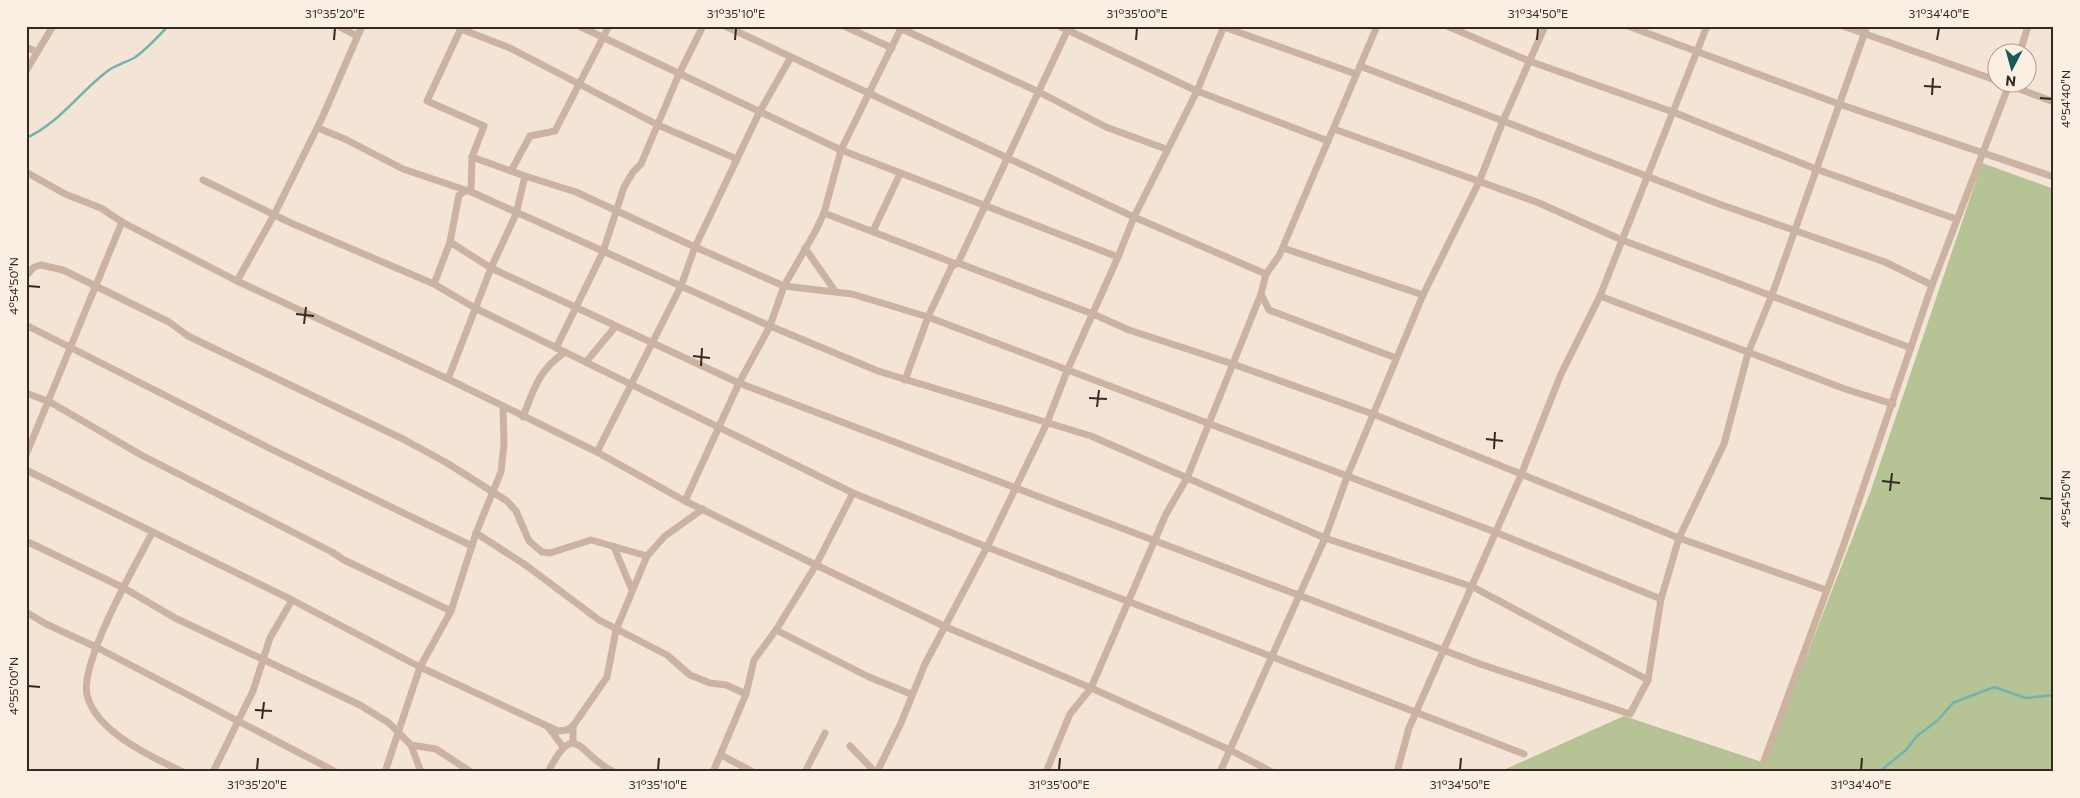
<svg xmlns="http://www.w3.org/2000/svg" width="2080" height="798" viewBox="0 0 2080 798" font-family="Commissioner,sans-serif">
  <style>
    .green { fill: #b5c395 }
    .lines { fill: none; stroke-linecap: round; stroke-linejoin: round }
    .stream { stroke: #72b2b2; stroke-width: 2.5 }
    .street { stroke: #ccb3a1; stroke-width: 7 }
    .ticks { fill: none; stroke: #352924; stroke-width: 2 }
    .neatline { fill: none; stroke: #352924; stroke-width: 2 }
    .ticks-label { font-size: 12px; text-anchor: middle; fill: #352924 }
  </style>
  <rect width="100%" height="100%" fill="#f3e4d5"/>
  <polygon class="green" points="1982,163 2054,189 2054,772 1499,772 1624,716 1765,763 1871,490"/>
  <g class="lines">
    <g class="stream">
      <path d="M26,138C59,124 80,91 109,70C117,65 126,62 134,58C147,49 157,38 168,26"/>
      <polyline points="1879,772 1906,750 1917,736 1938,720 1953,703 1963,699 1994,687 2026,698 2054,695"/>
    </g>
    <g class="street">
      <polyline points="338,26 357,36"/>
      <polyline points="579,26 841,150 1118,257"/>
      <polyline points="725,26 1134,217 1266,274"/>
      <polyline points="844,26 892,48"/>
      <polyline points="1059,26 1197,91 1328,141"/>
      <polyline points="1224,26 1197,91 1134,217 1118,257 1067,371 1047,423 987,547 1524,754"/>
      <polyline points="1377,26 1279,256 1266,274 1261,294 1269,310 1396,358"/>
      <polyline points="1447,26 1529,61 1673,112 1816,169 1956,219"/>
      <polyline points="1628,26 1839,104 2054,177"/>
      <polyline points="1843,26 1998,81"/>
      <polyline points="2052,26 2054,27"/>
      <polyline points="1224,27 1356,74"/>
      <polyline points="900,28 1039,92 1106,127 1166,149"/>
      <polyline points="461,29 510,48 658,125 737,159"/>
      <polyline points="26,47 37,52"/>
      <polyline points="2020,52 2028,26"/>
      <polyline points="1360,66 1719,204 1885,262 1932,285"/>
      <polyline points="26,71 53,26"/>
      <polyline points="2001,82 2054,102"/>
      <polyline points="318,128 345,139 403,169 471,192 472,157 484,126 427,101 462,26"/>
      <polyline points="1334,129 1539,203 1622,240 1911,348"/>
      <polyline points="472,157 511,171"/>
      <polyline points="26,172 65,194 101,208 122,222 237,281 448,379 597,452 685,501 816,565 946,627 1091,688 1230,750 1272,772"/>
      <polyline points="525,176 576,192 695,247 784,286 852,294 928,317 1495,532 1661,599"/>
      <polyline points="203,180 291,223 434,284 475,308 853,493 987,547 925,664 901,723 877,772"/>
      <polyline points="824,213 954,263"/>
      <polyline points="873,231 900,174"/>
      <polyline points="450,242 491,268 739,383 1480,664 1630,714 1648,680 1661,599 1679,538 1724,444 1748,353 1772,295 1867,26"/>
      <polyline points="805,248 835,291"/>
      <polyline points="1283,248 1423,295"/>
      <polyline points="958,263 1069,27"/>
      <polyline points="26,276 34,267 41,265 63,270 169,322 188,336 403,439 447,463 507,501 516,511 529,541 542,552 550,553 591,540 647,556"/>
      <polyline points="237,281 274,215 322,118 362,26"/>
      <polyline points="434,284 450,242 459,195 467,190 770,326 878,371 1091,436 1325,538 1473,587 1648,680"/>
      <polyline points="1600,296 1845,389 1893,404"/>
      <polyline points="26,325 275,451 472,546"/>
      <polyline points="556,348 603,252 624,187 633,172 641,164 679,74 703,26"/>
      <polyline points="586,362 616,326"/>
      <polyline points="448,379 491,268 516,214 525,176 511,171 530,136 555,131 609,26"/>
      <polyline points="905,380 928,317 952,266 958,263 1093,314 1129,330 1233,364 1373,414 1679,538 1826,590"/>
      <polyline points="26,393 50,402 143,456 332,552 344,560 451,611"/>
      <path d="M523,417C534,388 539,370 565,352"/>
      <polyline points="597,452 681,286 695,247 759,113 791,57"/>
      <polyline points="26,455 122,222"/>
      <polyline points="26,470 292,600 420,667 558,731 567,730 573,726 607,677 616,630 647,556 665,536 703,509"/>
      <polyline points="685,501 739,383 770,326 784,286 815,232 824,213 841,150 902,26"/>
      <path d="M152,533C135,566 80,661 87,695C96,732 152,757 183,772"/>
      <polyline points="476,533 527,566 599,620 667,655 690,675 710,683 726,685 746,694"/>
      <polyline points="26,541 124,588 175,618 360,705 389,723 411,745 421,772"/>
      <polyline points="614,547 632,590"/>
      <polyline points="26,612 46,624 96,647 336,772"/>
      <polyline points="776,630 869,677 911,694"/>
      <polyline points="548,727 563,747"/>
      <polyline points="573,743 573,726"/>
      <polyline points="411,745 436,749 471,772"/>
      <polyline points="850,746 875,772"/>
      <polyline points="721,755 753,772"/>
      <polyline points="1764,761 1844,544 1932,285 2010,82"/>
      <polyline points="213,772 253,691 270,638 292,600"/>
      <polyline points="385,772 420,667 451,611 476,533 501,472 504,444 503,408"/>
      <path d="M548,772C576,717 578,755 614,772"/>
      <polyline points="713,772 746,694 754,660 776,630 816,565 853,493"/>
      <polyline points="805,772 825,733"/>
      <polyline points="1046,772 1070,714 1091,688 1166,514 1187,478 1261,294"/>
      <polyline points="1220,772 1325,538 1347,477 1423,295 1479,182 1503,121 1545,26"/>
      <polyline points="1397,772 1409,728 1521,475 1561,374 1600,296 1707,26"/>
    </g>
  </g>
  <path class="ticks" d="M334,40L335,28M735,40L736,28M1136,40L1137,28M1537,40L1538,28M1937,40L1939,28M1924,86L1941,87M1932,95L1933,78M2040,98L2052,99M28,286L40,287M296,314L314,316M304,324L306,307M693,356L710,358M701,366L702,348M1089,398L1107,399M1097,407L1099,390M1486,439L1503,441M1494,449L1495,432M1882,481L1900,483M1890,491L1892,473M2040,498L2052,499M28,686L40,687M255,710L272,711M262,719L264,702M257,770L258,758M658,770L659,758M1059,770L1060,758M1460,770L1461,758M1861,770L1862,758"/>
  <rect width="2080" height="798" fill="none" stroke="#fbeee2" stroke-width="55"/>
  <g transform="translate(2012 68) rotate(186)"><circle r="24" fill="#fbeee2" stroke="#ac9f96"/>
  <path d="M0-4L9 19L0 12L-9 19Z" fill="#17585a"/>
  <text y="-8" font-size="14" font-weight="bold" text-anchor="middle" fill="#352924">N</text>
  </g>
  <rect x="28" y="28" width="2024" height="742" class="neatline"/>
  <g class="ticks-label">
    <text x="335" y="18">31°35'20"E</text>
    <text x="736" y="18">31°35'10"E</text>
    <text x="1137" y="18">31°35'00"E</text>
    <text x="1538" y="18">31°34'50"E</text>
    <text x="1939" y="18">31°34'40"E</text>
    <text transform="translate(2066 99) rotate(-90)" y="4">4°54'40"N</text>
    <text transform="translate(14 286) rotate(-90)" y="4">4°54'50"N</text>
    <text transform="translate(2066 499) rotate(-90)" y="4">4°54'50"N</text>
    <text transform="translate(14 686) rotate(-90)" y="4">4°55'00"N</text>
    <text x="257" y="789">31°35'20"E</text>
    <text x="658" y="789">31°35'10"E</text>
    <text x="1059" y="789">31°35'00"E</text>
    <text x="1460" y="789">31°34'50"E</text>
    <text x="1861" y="789">31°34'40"E</text>
  </g>
</svg>
